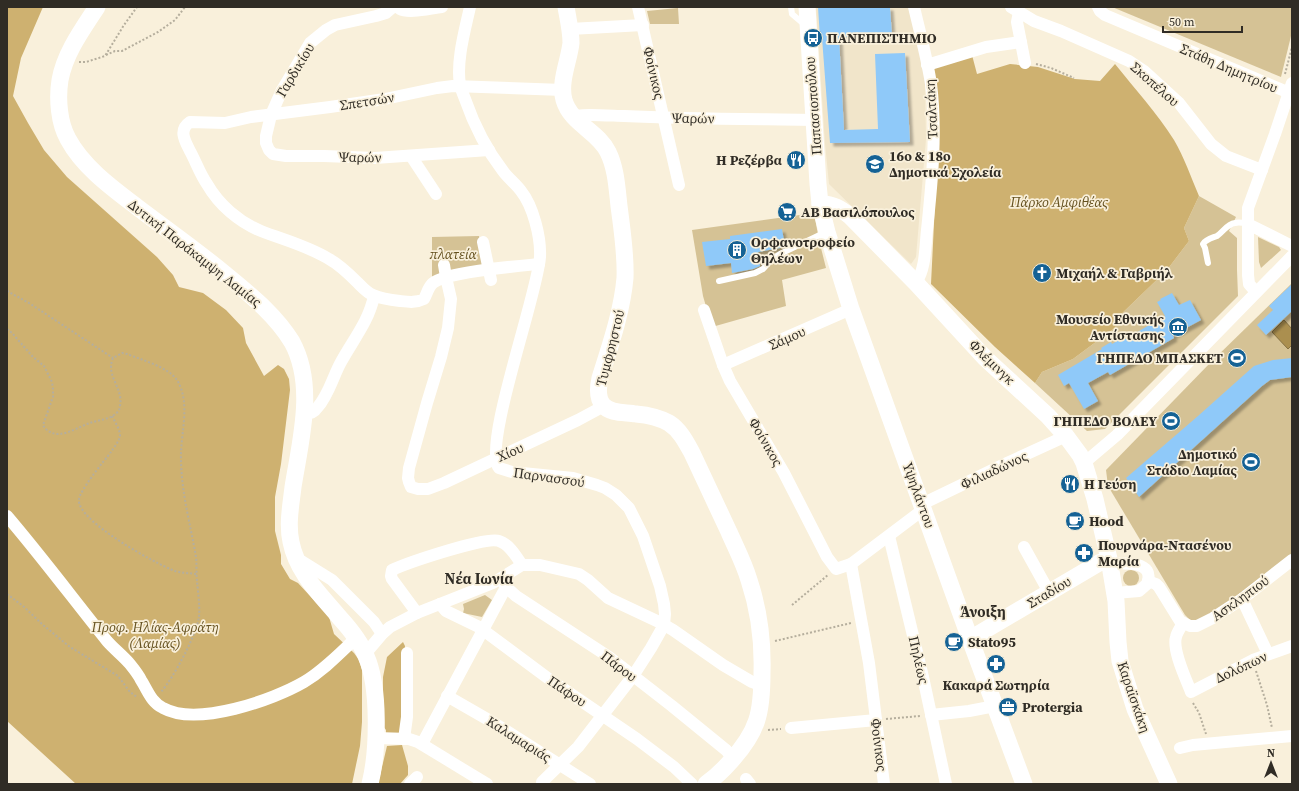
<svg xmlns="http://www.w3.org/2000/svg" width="1299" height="791" viewBox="0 0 1299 791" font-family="'Source Serif 4',serif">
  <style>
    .built { fill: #f1e5ca }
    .green { fill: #d5c295 }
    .forest { fill: #ceb170 }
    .water { fill: #ab8f4f; stroke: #867142 }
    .building { fill: #8fc9f9; filter: url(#shadow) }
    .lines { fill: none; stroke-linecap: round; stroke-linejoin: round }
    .path { stroke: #b5ae9d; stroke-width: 2; stroke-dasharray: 2 2; stroke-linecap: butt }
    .lane { stroke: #fff; stroke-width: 6 }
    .street { stroke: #fff; stroke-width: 12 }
    .secondary { stroke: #fff; stroke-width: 17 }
    .labels { text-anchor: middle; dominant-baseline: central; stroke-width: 3.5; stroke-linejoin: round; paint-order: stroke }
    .poi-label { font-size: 14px; font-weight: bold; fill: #302c25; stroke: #f9f0db; text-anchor: start }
    .street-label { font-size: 14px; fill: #302c25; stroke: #f9f0db }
    .park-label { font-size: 14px; font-style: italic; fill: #65511f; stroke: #f9f0db }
    .neighbourhood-label { font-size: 15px; font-weight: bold; fill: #302c25; stroke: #f9f0db }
  </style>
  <defs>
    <filter id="shadow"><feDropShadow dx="3.5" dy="3.5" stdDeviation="1" flood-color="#0004"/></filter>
  </defs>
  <rect width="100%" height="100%" fill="#f9f0db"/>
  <polygon class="built" points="816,7 908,7 915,31 925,80 926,139 916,257 911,264 829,184 825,144"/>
  <g class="green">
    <polygon points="1112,7 1292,7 1292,32 1281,77"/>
    <polygon points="678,8 679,24 650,24 647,11"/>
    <polygon points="1199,196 1236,217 1229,231 1237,238 1237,270 1238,296 1105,429 1087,431 1035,383 1042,372 1073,359 1116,327 1113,322 1167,270 1189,241 1184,228"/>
    <polygon points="814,213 819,240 826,268 782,280 786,306 712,327 703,296 692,230"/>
    <polygon points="479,236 485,268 432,280 432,237"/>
    <polygon points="1258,237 1279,247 1281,250 1261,268 1259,262"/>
    <polygon points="1292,283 1292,556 1230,607 1200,621 1190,620 1185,615 1108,486 1106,470 1211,362"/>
    <circle cx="1131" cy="578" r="8"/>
    <polygon points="485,595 492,600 482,617 463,613 464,609 463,604"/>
  </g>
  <g class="forest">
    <polygon points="7,7 43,7 21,58 13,96 28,123 44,150 67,177 157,257 173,275 179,287 203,293 226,310 243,328 246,343 264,376 278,365 284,369 289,379 290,390 281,464 275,497 275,531 281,555 281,564 290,579 298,583 324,611 329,617 334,634 354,653 359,660 362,670 362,722 360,746 352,784 76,784 7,721"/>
    <path d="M972,55L977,74L1010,64L1038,67L1075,79L1100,81L1115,64C1135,89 1157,113 1174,140C1184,157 1191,177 1199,196L1184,228L1189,241L1167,270L1113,322L1116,327L1073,359L1042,372L1035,383L995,347L931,284L938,143L931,68Z"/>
    <polygon points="403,642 405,646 401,733 386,734 386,730 383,726 383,677 387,657"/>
    <polygon points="402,745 408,766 408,775 400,784 378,784 387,746"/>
  </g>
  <polygon class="water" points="1284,320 1292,329 1292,345 1288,349 1272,332"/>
  <g class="building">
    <polygon points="818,7 890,7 892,36 839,37 844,130 878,129 875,54 905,53 910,142 830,143 822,38 820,38"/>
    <polygon points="782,229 785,247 758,252 760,266 753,269 732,273 731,263 706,266 702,242 730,239 730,236"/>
    <polygon points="1292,284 1292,311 1266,335 1257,325 1273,310 1269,306"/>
    <polygon points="1172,293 1179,305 1190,300 1201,320 1173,335 1174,338 1110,375 1108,372 1088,383 1098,401 1084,409 1069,383 1064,386 1058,375 1102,349 1101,348 1111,342 1112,344 1119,340 1120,342 1165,316 1157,302 1161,300 1160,299"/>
    <polygon points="1292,358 1292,377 1270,380 1262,386 1139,497 1126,478 1198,416 1254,366 1273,360"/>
  </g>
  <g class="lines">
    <g class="path">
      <polyline points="106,55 115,51 122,51 158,32 175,20 185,7"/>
      <polyline points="79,62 86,62 105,56 124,25 137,7"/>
      <polyline points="1036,64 1051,68 1074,78"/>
      <polyline points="1285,74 1292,47"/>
      <polyline points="7,291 29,303 113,358"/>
      <path d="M7,329L12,333L33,357L44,366L52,382L53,389V397L43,425C46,431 52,434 58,434C69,434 80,426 90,423C98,420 107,420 114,415C117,413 120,410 120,406C124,389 105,375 113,358L122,353L127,354C142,360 168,367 177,380C190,401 182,429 181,452C180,488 190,522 196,557C197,565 196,573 197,581C198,592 200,606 199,617C196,636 174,677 161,692"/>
      <path d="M112,416C115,422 120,429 120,436C119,442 114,447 111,452C104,461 79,491 79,500C77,521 156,564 175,571C182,573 189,573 196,574"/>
      <polyline points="7,594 23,606 43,625 70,647 118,676 130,692 137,697"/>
      <polyline points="792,605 828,575"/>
      <polyline points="775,641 851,623"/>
      <polyline points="1256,671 1267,705 1272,728"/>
      <polyline points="1193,703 1199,713 1206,734"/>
      <polyline points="886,719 920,716"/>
      <polyline points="768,730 781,729"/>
    </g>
    <g class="lane">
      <polyline points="791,7 792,14 805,25"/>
      <path d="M1208,263L1205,248L1203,244C1206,239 1212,238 1217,236C1223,232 1227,224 1235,223C1239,222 1244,223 1248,224"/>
      <polyline points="719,281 755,273 763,269 772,259 780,254 826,232"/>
    </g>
    <g class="street">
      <polyline points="393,7 386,13 376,16 335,25 326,30 310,43 282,90 271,115 266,136 266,143 269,150 273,154 286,156 324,156 375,158 489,150"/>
      <path d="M470,7C465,30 456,61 460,85C461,89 463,94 465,99C474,125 486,149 503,171C508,178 516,184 521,191C533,206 541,237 540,257C538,293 482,447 499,468L512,472L573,478L597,485L605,488L616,495L629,508L643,536L660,586L664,604L665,614L664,625L651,648L633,676L578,747L542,782"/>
      <polyline points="638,7 679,185"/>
      <path d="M914,7C920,33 927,58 931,84C937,132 932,182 927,230C925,247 926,268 916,283"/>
      <polyline points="1011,7 1034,21 1061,31 1129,61 1144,71 1179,103 1211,144 1226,156 1262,170"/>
      <polyline points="1098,7 1100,11 1105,15 1292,94"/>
      <path d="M400,9C409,14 431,8 442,7"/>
      <polyline points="1019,12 1017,22 1025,63"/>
      <polyline points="570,29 643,25"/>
      <polyline points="927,65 986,47 1021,42"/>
      <path d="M573,117C579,113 615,116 624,116C688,119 751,119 814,120"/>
      <polyline points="411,156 436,194"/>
      <polyline points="1248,224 1292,246"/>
      <polyline points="483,242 491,280"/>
      <path d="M539,264C519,266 446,272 433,283C428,287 427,294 424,299C416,303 409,302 400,301C391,300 382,299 373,295C367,293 362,287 357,282C348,273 340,265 329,259C308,246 284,240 261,231C239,222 219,205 207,184C200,174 196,162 190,151C185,141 178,130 190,122L225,123L251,117L330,107L385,99L437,88L453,86L563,90"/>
      <polyline points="444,265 446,277 451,299 448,328 441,357 427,403 409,468 408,478 409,482 411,487 418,489 428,489 444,483 578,420 604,406"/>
      <polyline points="1256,292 1249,284 1248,275 1248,208 1275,134 1292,83"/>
      <polyline points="704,310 723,365 730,381 784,473 827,557 836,569 851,564 924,509"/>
      <polyline points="723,365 851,309"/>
      <path d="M304,414C310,414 314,413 317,408C329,395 333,376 341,362C353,340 369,321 374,296"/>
      <polyline points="1084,463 1117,435 1292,256"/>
      <polyline points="922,504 1005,464 1066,436"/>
      <path d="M7,516C42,557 74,600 107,641C114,649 122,655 129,663C133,668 138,674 141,680C148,691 151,702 163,708C197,727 273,700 304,682C324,670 339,654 355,639"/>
      <polyline points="889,536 923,677 946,784"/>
      <polyline points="1024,547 1049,592"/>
      <polyline points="295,557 332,580 374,622 382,634"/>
      <polyline points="851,564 869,663 884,784"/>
      <path d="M1110,564C1123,563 1156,560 1147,584L1139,591L1115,593"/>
      <polyline points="501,579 506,587 516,596 609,657 672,706 726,750 733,758"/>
      <polyline points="1148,581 1156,584 1159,587 1180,621 1190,626 1197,626 1213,618 1242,599 1292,560"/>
      <polyline points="1242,599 1268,654"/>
      <polyline points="440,604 446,611 479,627 549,679 637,739 674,767 692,784"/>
      <path d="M417,613L392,579L391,576L392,570C407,563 486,536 499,541C509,544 516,556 522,565"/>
      <path d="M1183,623C1181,627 1177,632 1176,637C1172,650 1186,679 1191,692L1253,660L1292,646"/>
      <polyline points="365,654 382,634 390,627 417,613 493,583 522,565 540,565 579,574 588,580 608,598 659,622 673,630 723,665 752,682 762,686"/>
      <polyline points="447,696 494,723 590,784"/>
      <polyline points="931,715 969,711 995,706"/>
      <polyline points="791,728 876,720"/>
      <polyline points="376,738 409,739 418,742 487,784"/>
      <polyline points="404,739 407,717 407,653"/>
      <polyline points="422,744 506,587"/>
      <polyline points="1180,748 1193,745 1292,736"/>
      <polyline points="746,779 750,784"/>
      <polyline points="410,784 417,777"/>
    </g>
    <g class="secondary">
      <path d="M97,7C82,30 65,53 60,80C57,99 59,123 68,139C83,167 112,188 137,207C166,229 196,250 225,274C249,294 275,314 292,342C316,386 300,442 293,487C291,505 287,524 291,542C297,573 321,595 340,618C350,629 361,643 366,656C380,687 378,752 370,784"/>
      <path d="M566,7C568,19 571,31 571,43C569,61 559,82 564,100C571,124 598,131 608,152C616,168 617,188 619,206C622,230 626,254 625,278C622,312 610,346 600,378C598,387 597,398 603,405C610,414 626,412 636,414C647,415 660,418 669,423C680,430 686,442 692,453C704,479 717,506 729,532C736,548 744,563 749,580C759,610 763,641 762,673C762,713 758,731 731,761C723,770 716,777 706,784"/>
      <polyline points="807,7 818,184 820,204 827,232 851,309 970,639 1024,784"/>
      <path d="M820,204C832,203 841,209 850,216L916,283L985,358L1048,416L1066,436L1080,455L1084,463L1095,499L1109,559L1116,601L1118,642L1120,661L1135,709L1169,784"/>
      <polyline points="970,639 1099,563 1109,559"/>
    </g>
  </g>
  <defs>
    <symbol id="bus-disc" viewBox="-11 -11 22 22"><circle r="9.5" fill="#156295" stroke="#f9f0db"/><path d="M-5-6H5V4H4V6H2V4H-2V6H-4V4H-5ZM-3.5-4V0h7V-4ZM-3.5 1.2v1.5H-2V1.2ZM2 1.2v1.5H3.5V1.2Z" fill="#fff"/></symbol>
    <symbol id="restaurant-disc" viewBox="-11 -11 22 22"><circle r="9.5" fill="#156295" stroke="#f9f0db"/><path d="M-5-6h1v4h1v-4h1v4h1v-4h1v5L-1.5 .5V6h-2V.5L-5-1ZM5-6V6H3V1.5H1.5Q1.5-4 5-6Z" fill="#fff"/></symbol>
    <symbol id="school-disc" viewBox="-11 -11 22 22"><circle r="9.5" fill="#156295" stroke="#f9f0db"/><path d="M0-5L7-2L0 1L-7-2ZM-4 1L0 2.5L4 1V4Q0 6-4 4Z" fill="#fff"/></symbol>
    <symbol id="supermarket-disc" viewBox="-11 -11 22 22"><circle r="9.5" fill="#156295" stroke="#f9f0db"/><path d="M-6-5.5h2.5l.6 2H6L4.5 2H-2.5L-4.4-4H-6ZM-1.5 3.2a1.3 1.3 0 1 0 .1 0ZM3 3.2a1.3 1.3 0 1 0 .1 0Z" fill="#fff"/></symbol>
    <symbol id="building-disc" viewBox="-11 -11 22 22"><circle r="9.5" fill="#156295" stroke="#f9f0db"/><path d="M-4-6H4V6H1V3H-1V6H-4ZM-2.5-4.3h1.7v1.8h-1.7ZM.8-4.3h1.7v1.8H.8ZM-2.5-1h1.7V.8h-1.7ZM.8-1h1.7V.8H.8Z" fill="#fff"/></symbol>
    <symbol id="church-disc" viewBox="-11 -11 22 22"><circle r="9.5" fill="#156295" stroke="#f9f0db"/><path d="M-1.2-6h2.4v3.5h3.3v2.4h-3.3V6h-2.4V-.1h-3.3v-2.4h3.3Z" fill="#fff"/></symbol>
    <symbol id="museum-disc" viewBox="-11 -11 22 22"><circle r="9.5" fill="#156295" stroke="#f9f0db"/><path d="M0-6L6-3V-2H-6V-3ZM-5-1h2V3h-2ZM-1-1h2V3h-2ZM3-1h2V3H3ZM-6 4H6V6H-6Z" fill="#fff"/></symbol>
    <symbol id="stadium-disc" viewBox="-11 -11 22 22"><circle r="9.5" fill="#156295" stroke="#f9f0db"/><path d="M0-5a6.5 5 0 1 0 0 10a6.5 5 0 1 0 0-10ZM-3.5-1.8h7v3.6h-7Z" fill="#fff"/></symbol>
    <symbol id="cafe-disc" viewBox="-11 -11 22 22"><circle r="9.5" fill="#156295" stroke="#f9f0db"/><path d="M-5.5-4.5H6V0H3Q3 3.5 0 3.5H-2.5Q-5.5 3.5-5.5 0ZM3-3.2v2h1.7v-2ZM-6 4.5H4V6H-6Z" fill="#fff"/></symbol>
    <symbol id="pharmacy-disc" viewBox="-11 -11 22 22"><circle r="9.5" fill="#156295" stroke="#f9f0db"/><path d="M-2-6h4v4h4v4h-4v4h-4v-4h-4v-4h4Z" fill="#fff"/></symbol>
    <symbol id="office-disc" viewBox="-11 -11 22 22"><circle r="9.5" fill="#156295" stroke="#f9f0db"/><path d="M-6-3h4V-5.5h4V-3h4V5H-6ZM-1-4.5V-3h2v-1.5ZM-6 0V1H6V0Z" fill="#fff"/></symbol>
  </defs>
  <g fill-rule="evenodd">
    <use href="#bus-disc" x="802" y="27" width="22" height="22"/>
    <use href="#restaurant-disc" x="785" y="149" width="22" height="22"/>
    <use href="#school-disc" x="864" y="153" width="22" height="22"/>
    <use href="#supermarket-disc" x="776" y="201" width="22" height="22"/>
    <use href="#building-disc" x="726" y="239" width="22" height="22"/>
    <use href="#church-disc" x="1031" y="262" width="22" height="22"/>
    <use href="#museum-disc" x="1167" y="316" width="22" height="22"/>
    <use href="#stadium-disc" x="1226" y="347" width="22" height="22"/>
    <use href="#stadium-disc" x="1160" y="410" width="22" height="22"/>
    <use href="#stadium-disc" x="1240" y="451" width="22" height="22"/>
    <use href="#restaurant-disc" x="1059" y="473" width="22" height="22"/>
    <use href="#cafe-disc" x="1064" y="510" width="22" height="22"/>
    <use href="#pharmacy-disc" x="1073" y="542" width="22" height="22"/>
    <use href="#cafe-disc" x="943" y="631" width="22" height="22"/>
    <use href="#pharmacy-disc" x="985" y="653" width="22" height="22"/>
    <use href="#office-disc" x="997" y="696" width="22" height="22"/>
  </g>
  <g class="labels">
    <g class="poi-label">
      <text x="827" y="38">ΠΑΝΕΠΙΣΤΗΜΙΟ</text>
      <text x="889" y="156">16ο &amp; 18ο<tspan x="889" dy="16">Δημοτικά Σχολεία</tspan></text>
      <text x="782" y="160" text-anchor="end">Η Ρεζέρβα</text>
      <text x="801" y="212">ΑΒ Βασιλόπουλος</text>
      <text x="751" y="242">Ορφανοτροφείο<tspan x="751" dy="16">Θηλέων</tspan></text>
      <text x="1056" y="273">Μιχαήλ &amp; Γαβριήλ</text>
      <text x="1164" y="319" text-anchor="end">Μουσείο Εθνικής<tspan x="1164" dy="16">Αντίστασης</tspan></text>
      <text x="1223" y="358" text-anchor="end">ΓΗΠΕΔΟ ΜΠΑΣΚΕΤ</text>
      <text x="1157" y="421" text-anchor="end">ΓΗΠΕΔΟ ΒΟΛΕΥ</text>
      <text x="1237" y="454" text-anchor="end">Δημοτικό<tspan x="1237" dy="16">Στάδιο Λαμίας</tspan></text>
      <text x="1084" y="484">Η Γεύση</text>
      <text x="1089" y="521">Hood</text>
      <text x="1098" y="545">Πουρνάρα-Ντασένου<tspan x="1098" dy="16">Μαρία</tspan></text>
      <text x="968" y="642">Stato95</text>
      <text x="996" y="685" text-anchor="middle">Κακαρά Σωτηρία</text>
      <text x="1022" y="707">Protergia</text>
    </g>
    <g class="street-label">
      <text transform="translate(1229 68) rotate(23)">Στάθη Δημητρίου</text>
      <text transform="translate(295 70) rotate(-59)">Γαρδικίου</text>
      <text transform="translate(654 73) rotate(77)">Φοίνικος</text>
      <text transform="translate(1155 84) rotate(41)">Σκοπέλου</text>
      <text transform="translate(367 101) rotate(-9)">Σπετσών</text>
      <text transform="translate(813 106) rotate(-94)">Παπασιοπούλου</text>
      <text transform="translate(931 109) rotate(-93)">Τσαλτάκη</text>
      <text transform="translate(693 118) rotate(1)">Ψαρών</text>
      <text transform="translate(360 157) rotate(1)">Ψαρών</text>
      <text transform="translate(195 253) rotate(38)">Δυτική Παράκαμψη Λαμίας</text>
      <text transform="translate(787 338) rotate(-24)">Σάμου</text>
      <text transform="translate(610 348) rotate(-76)">Τυμφρηστού</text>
      <text transform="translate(992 362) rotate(44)">Φλέμινγκ</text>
      <text transform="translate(766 442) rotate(60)">Φοίνικος</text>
      <text transform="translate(510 452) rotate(-24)">Χίου</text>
      <text transform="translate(994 470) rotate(-25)">Φιλιαδώνος</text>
      <text transform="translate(549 477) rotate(8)">Παρνασσού</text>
      <text transform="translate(919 495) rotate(70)">Υψηλάντου</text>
      <text transform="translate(1049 592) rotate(-31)">Σταδίου</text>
      <text transform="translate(1240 598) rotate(-36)">Ασκληπιού</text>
      <text transform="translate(919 660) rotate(77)">Πηλέως</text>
      <text transform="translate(619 666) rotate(37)">Πάρου</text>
      <text transform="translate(1241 667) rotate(-25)">Δολόπων</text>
      <text transform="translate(567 691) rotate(34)">Πάφου</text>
      <text transform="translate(1134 697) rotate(71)">Καραϊσκάκη</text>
      <text transform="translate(519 739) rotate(32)">Καλαμαριάς</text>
      <text transform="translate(879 745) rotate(83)">Φοίνικος</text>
    </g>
    <g class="park-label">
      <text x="1059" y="202">Πάρκο Αμφιθέας</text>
      <text x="453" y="254">πλατεία</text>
      <text x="155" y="627">Προφ. Ηλίας-Αφράτη<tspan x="155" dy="16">(Λαμίας)</tspan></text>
    </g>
    <g class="neighbourhood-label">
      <text x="479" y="578">Νέα Ιωνία</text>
      <text x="983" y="611">Άνοιξη</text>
    </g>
  </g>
  <rect width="1299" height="791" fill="none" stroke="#302c25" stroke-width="16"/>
  <g transform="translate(1271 763)" stroke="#f9f0db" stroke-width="3" paint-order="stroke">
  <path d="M0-3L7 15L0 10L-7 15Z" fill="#302c25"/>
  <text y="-6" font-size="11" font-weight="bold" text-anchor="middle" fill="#302c25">N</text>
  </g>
  <path d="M1163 26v6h79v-6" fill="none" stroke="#302c25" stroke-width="2"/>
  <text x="1169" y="26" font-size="12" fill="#302c25" stroke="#f9f0db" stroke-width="3" paint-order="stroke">50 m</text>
</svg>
